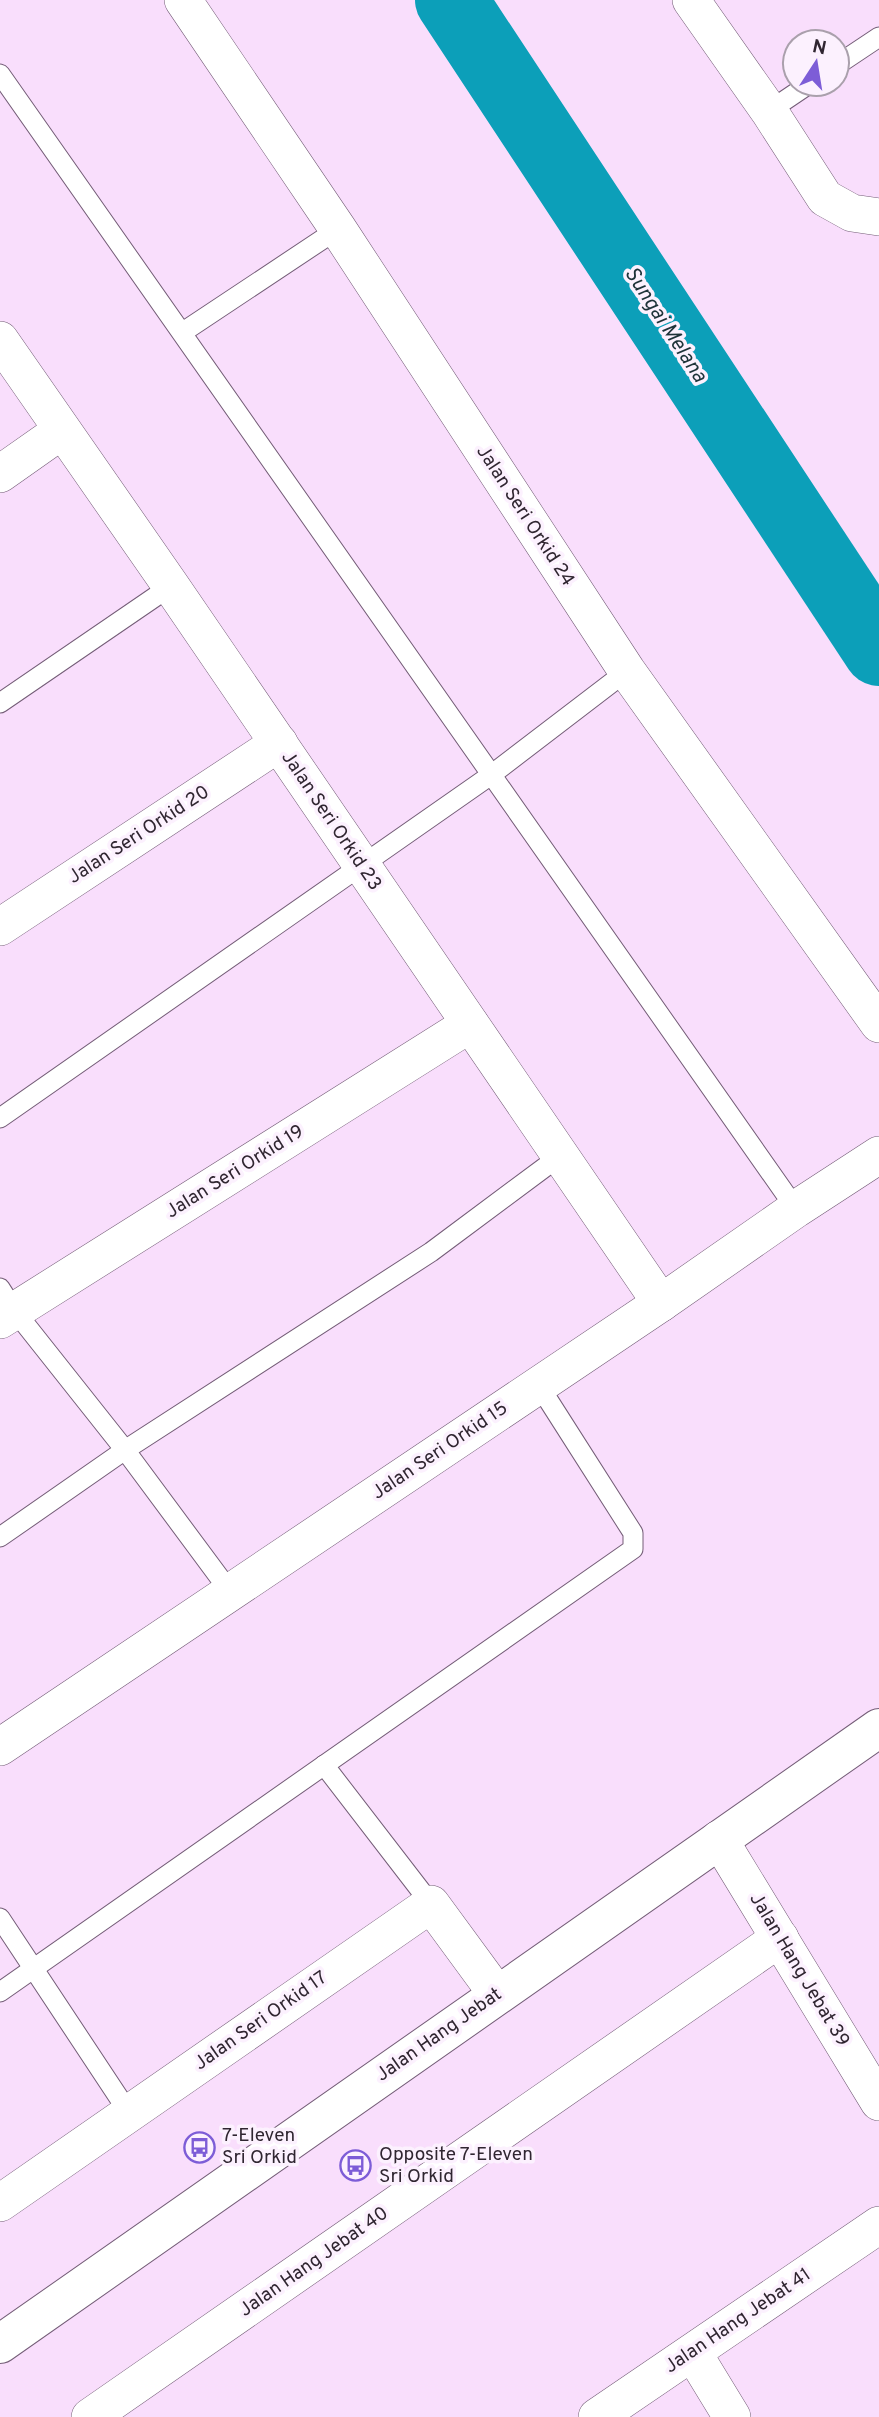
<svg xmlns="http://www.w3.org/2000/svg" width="879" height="2417" viewBox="0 0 879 2417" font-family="Overpass,sans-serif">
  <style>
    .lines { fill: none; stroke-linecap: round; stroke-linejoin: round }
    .river { stroke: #0c9fb9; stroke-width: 72 }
    .lane-casing { stroke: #745d77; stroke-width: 21 }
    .street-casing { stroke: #745d77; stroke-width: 38 }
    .secondary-casing { stroke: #745d77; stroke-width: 40 }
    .lane { stroke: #fff; stroke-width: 19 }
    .street { stroke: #fff; stroke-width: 37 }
    .secondary { stroke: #fff; stroke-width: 38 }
    .labels { text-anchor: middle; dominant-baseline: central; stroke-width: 7; stroke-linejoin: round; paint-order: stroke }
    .street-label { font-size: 19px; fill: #302631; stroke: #fcf1fe }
    .poi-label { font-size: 19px; fill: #302631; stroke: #fcf1fe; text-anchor: start }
    .water-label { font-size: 21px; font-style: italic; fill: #1e3339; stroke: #fcf1fe }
  </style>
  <rect width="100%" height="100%" fill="#f9defc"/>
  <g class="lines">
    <polyline class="river" points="451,0 879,650"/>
    <defs>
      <g id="lane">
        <polyline points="837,65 879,37"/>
        <polyline points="0,74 796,1209"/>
        <polyline points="769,111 809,84"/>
        <polyline points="183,332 338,229"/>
        <polyline points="0,703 171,586"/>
        <polyline points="0,1118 491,775 627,671"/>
        <polyline points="0,1288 14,1310 125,1450 231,1593"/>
        <polyline points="0,1537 125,1450 431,1252 560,1156"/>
        <polyline points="324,1765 431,1904"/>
        <polyline points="0,1918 129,2113"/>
        <polyline points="0,1992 633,1549 633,1533 538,1384"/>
      </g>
      <g id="street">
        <polyline points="183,0 338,229 627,671 879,1024"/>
        <polyline points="691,0 769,111 825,198 852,213 879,217"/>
        <polyline points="0,340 171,586 661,1303"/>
        <polyline points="0,474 61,431"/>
        <polyline points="0,927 279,743"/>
        <polyline points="0,1320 470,1024"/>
        <polyline points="0,1747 661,1303 796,1209 879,1155"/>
        <polyline points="719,1839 879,2102"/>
        <polyline points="0,2203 431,1904 497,1994"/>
        <polyline points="693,2353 732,2417"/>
        <polyline points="90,2417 780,1938"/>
        <polyline points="597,2417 879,2225"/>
      </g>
      <polyline id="secondary" points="0,2344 879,1728"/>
    </defs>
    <use href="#lane" class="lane-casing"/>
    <use href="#street" class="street-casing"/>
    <use href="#secondary" class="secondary-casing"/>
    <use href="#lane" class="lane"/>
    <use href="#street" class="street"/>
    <use href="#secondary" class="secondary"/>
  </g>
  <defs>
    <symbol id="bus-ring" viewBox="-11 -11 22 22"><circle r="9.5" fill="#fcf1fe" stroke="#7d5dd7" stroke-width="1.5"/><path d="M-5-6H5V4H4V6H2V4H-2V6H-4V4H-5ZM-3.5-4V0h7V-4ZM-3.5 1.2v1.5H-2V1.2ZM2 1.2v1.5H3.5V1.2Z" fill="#7d5dd7"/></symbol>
  </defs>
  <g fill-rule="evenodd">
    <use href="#bus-ring" x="182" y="2130" width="35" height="35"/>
    <use href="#bus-ring" x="338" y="2148" width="35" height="35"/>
  </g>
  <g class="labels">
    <g class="street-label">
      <text transform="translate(525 516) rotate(57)">Jalan Seri Orkid 24</text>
      <text transform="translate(331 821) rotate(56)">Jalan Seri Orkid 23</text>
      <text transform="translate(139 835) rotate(-33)">Jalan Seri Orkid 20</text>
      <text transform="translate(235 1172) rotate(-32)">Jalan Seri Orkid 19</text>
      <text transform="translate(440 1451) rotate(-34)">Jalan Seri Orkid 15</text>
      <text transform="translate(799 1970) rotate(59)">Jalan Hang Jebat 39</text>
      <text transform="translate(261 2021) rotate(-35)">Jalan Seri Orkid 17</text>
      <text transform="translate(439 2035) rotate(-35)">Jalan Hang Jebat</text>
      <text transform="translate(314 2262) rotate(-35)">Jalan Hang Jebat 40</text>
      <text transform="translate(738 2321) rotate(-34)">Jalan Hang Jebat 41</text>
    </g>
    <g class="poi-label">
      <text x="222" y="2136">7-Eleven<tspan x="222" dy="22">Sri Orkid</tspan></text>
      <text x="379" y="2155">Opposite 7-Eleven<tspan x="379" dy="22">Sri Orkid</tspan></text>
    </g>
    <g class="water-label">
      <text transform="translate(665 325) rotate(57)">Sungai Melana</text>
    </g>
  </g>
  <g transform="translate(816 63) rotate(12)"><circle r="33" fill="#fcf1fe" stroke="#aaa0ac" stroke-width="2"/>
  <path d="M0-5L12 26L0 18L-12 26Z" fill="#7d5dd7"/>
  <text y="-10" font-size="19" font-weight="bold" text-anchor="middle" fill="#302631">N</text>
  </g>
</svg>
